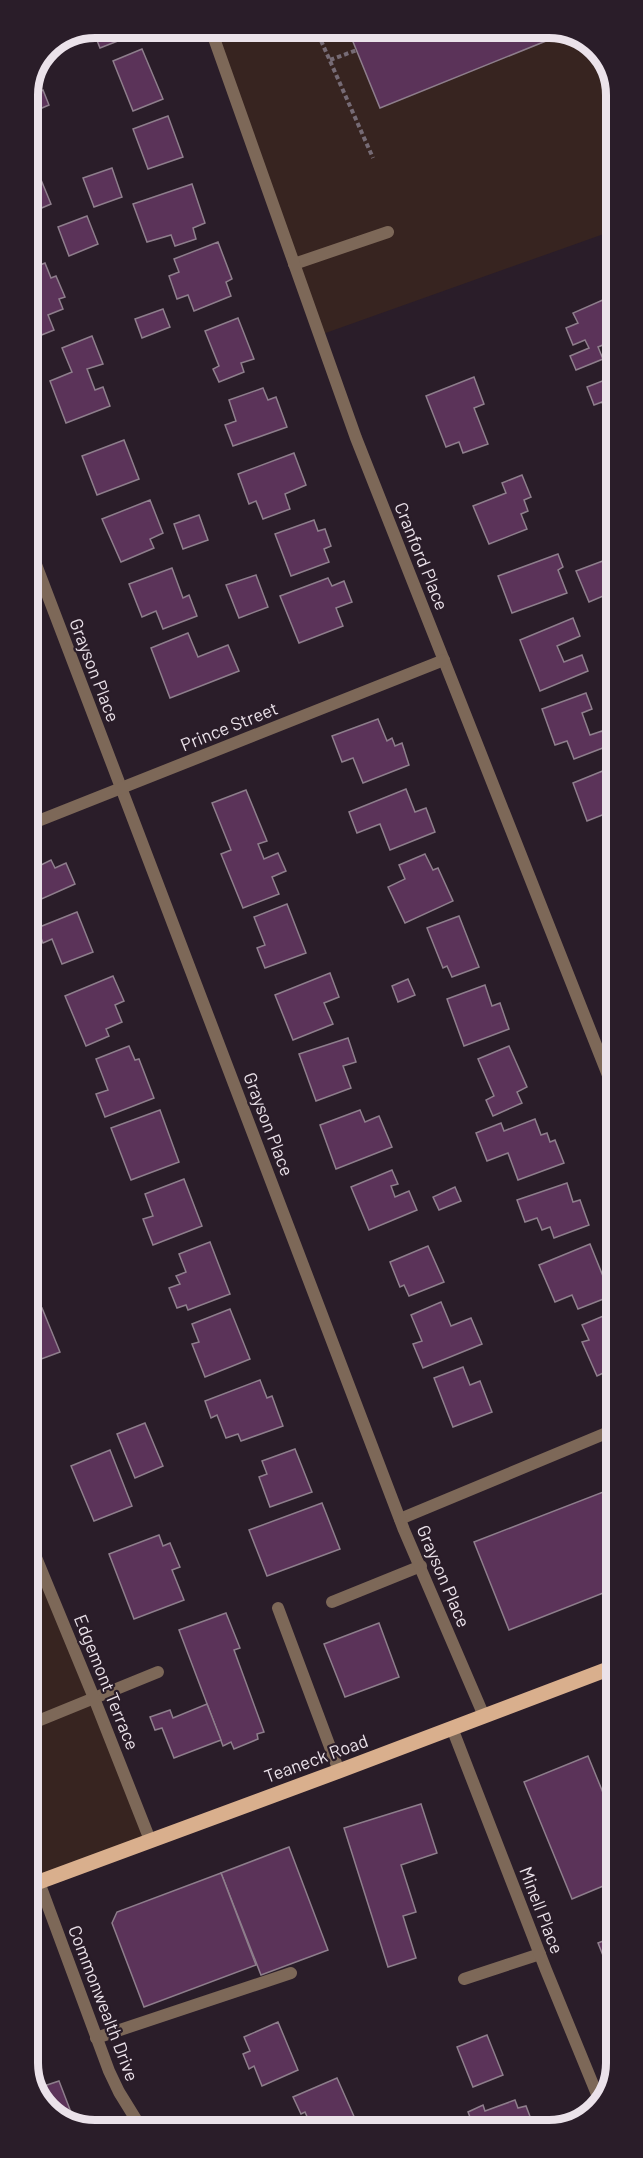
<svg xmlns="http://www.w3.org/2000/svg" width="643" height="2158" viewBox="0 0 643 2158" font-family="Barlow,sans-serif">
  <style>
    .education { fill: #372420 }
    .building { fill: #5b3359; stroke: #8e7e8c; stroke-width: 1.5 }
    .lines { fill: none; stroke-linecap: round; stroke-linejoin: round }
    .path { stroke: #766b75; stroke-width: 4; stroke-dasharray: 4.5 3; stroke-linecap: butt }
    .lane { stroke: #7d6858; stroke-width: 12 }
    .street { stroke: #7d6858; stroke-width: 12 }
    .primary { stroke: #d9af8d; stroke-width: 15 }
    .labels { text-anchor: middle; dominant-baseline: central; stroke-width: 4.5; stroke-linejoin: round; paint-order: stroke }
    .street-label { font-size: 18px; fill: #ebe2ea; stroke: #2a1d29 }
    .rim { fill: none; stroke: #ebe2ea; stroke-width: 8 }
  </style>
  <rect width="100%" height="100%" fill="#2a1d29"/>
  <g class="education">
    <polygon points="210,27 557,28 593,44 615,81 615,230 320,335"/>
    <polygon points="28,1538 150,1840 28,1886"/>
  </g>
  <g class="building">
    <polygon points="100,27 125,27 128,37 100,48 94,33 101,30"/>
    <polygon points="347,27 547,28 551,39 380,108"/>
    <polygon points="142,49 163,99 133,111 113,61"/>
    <polygon points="37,71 41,81 31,85"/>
    <polygon points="43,90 49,105 35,111 29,96"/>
    <polygon points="168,116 183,157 148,169 133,129"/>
    <polygon points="112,168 122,197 94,207 83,178"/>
    <polygon points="37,170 51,204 37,210 40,218 27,223 27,174"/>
    <polygon points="192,184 205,223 193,228 196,239 175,246 171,235 147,242 133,204"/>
    <polygon points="87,216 98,244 69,256 58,227"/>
    <polygon points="218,242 232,279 226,282 231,296 194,311 188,295 177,299 169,276 179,272 174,259"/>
    <polygon points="45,263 51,278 56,276 65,297 59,299 63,309 48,315 54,330 29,340 27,335 27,270"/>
    <polygon points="605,299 611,312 615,311 615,340 598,347 603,359 576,370 570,356 589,348 585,340 573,345 566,328 578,323 573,313"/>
    <polygon points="163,309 170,327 142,338 135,319"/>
    <polygon points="238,318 254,359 241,363 244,372 219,382 213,369 219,366 205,331"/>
    <polygon points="92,336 103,364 87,369 95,390 103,387 110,406 66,423 50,381 72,372 62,348"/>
    <polygon points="615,376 615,411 614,407 605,410 602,402 594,405 587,387"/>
    <polygon points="474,377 484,404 474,408 488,444 463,453 459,442 446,447 426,396"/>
    <polygon points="263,388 268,400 276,397 287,427 233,446 225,425 236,421 229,400"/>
    <polygon points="124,440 139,479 97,495 82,456"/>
    <polygon points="294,453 306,485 285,494 290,509 263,519 256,501 249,504 238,474"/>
    <polygon points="615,458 615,481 606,461"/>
    <polygon points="522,475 531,497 524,500 528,511 521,514 527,529 489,544 473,506 506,493 502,483"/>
    <polygon points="150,500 163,533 150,539 154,548 121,562 102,519"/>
    <polygon points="199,515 208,540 183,549 174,524"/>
    <polygon points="314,520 318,531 325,529 331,546 324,549 329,562 291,576 275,534"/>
    <polygon points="558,554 563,567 558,570 567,593 512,613 498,576"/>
    <polygon points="608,559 615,576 615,591 589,602 576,571"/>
    <polygon points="172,568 183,598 189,595 197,616 163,629 156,611 142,617 129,584"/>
    <polygon points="256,575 268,607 239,618 226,585"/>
    <polygon points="328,578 332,586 344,581 352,602 336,608 343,626 299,643 280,596"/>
    <polygon points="573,618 580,636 557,646 564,662 582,655 588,671 540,691 520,640"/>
    <polygon points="188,633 198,657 228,645 239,671 170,698 151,648"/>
    <polygon points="586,693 592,709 582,713 590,735 602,731 608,746 574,759 567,741 555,745 542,709"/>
    <polygon points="378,719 387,741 392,738 395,746 402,743 409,765 363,783 353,758 342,762 332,736"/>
    <polygon points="615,759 615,779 612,780 615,788 615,810 587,821 573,783 605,770 603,763"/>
    <polygon points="406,789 415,812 426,808 435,832 390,850 380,824 357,833 349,812"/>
    <polygon points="246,790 267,841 258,844 264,859 278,853 286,871 272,877 279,894 243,908 221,854 231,850 212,803"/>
    <polygon points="615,842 615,861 614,857 610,859 604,846"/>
    <polygon points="425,854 433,870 438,868 453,901 405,923 388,887 405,879 399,865"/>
    <polygon points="38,860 41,865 51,860 55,868 66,863 75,884 30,904 34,911 28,914 28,865"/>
    <polygon points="615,875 615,895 608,878"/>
    <polygon points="287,904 306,953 265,968 257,948 265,945 254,917"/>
    <polygon points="77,912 93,952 62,964 52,939 43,943 37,928"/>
    <polygon points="459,916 479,967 452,977 447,966 443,968 427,928"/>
    <polygon points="330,973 339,997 324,1003 333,1024 293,1040 275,995"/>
    <polygon points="34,974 40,989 28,994 28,976"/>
    <polygon points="113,976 124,1001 115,1005 122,1022 106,1029 109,1036 86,1046 65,996"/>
    <polygon points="408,979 415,995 398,1002 392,986"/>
    <polygon points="485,985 492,1006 500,1003 509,1029 464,1046 447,999"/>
    <polygon points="348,1038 356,1062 343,1066 351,1088 316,1101 299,1054"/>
    <polygon points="129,1046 135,1060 139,1059 154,1098 105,1117 96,1094 108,1090 96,1059"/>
    <polygon points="509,1046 527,1087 517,1092 522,1103 493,1116 486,1100 494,1096 478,1059"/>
    <polygon points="160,1110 179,1162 131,1180 111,1128"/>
    <polygon points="360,1110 365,1122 379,1116 392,1147 336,1169 320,1125"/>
    <polygon points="535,1119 541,1135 547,1133 550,1142 555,1140 564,1163 518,1180 508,1153 487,1161 476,1133 501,1123 504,1131"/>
    <polygon points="392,1170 398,1184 391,1186 395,1197 409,1191 417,1210 369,1230 351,1187"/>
    <polygon points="184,1179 202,1226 153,1245 143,1219 153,1216 145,1194"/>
    <polygon points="567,1183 573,1202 580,1200 589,1225 554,1238 550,1227 542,1230 537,1218 525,1222 517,1200"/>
    <polygon points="455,1187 461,1201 439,1210 433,1197"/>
    <polygon points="210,1242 230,1294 188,1310 186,1305 177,1308 169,1288 180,1284 176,1276 186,1272 179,1254"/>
    <polygon points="590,1244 611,1296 578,1309 572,1295 555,1302 539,1265"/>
    <polygon points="428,1246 444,1282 409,1296 404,1285 400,1287 390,1262"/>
    <polygon points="441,1302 451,1326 471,1318 482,1344 423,1368 413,1344 422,1341 411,1315"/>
    <polygon points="42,1308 60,1352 28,1364 28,1314"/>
    <polygon points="230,1309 250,1359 205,1377 192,1344 199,1342 192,1324"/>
    <polygon points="615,1311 616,1367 597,1376 582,1342 589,1340 582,1325"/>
    <polygon points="463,1367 470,1385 480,1381 492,1412 453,1427 434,1378"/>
    <polygon points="260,1380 267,1398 272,1396 283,1426 241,1441 238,1434 226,1438 217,1415 211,1418 205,1401"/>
    <polygon points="145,1423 163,1466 135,1478 117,1434"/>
    <polygon points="295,1449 312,1492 270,1507 259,1477 267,1474 262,1461"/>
    <polygon points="110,1450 132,1506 94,1521 71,1466"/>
    <polygon points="616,1487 616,1588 509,1630 474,1542"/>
    <polygon points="322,1503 340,1549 267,1576 249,1530"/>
    <polygon points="159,1535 163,1546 170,1543 180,1567 172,1570 184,1600 134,1619 109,1554"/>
    <polygon points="226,1613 240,1648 234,1650 264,1732 257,1734 258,1739 234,1749 231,1742 223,1746 179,1630"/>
    <polygon points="379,1623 399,1677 345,1697 324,1644"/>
    <polygon points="207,1704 221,1740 174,1758 162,1728 155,1730 150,1717 170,1710 173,1718"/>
    <polygon points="588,1756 606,1800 616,1796 616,1870 604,1875 608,1884 572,1899 524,1782"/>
    <polygon points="421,1804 437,1853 401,1865 416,1912 403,1916 416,1958 388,1967 344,1828"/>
    <polygon points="289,1847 328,1950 261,1975 221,1873"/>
    <polygon points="221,1873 256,1965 144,2007 112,1923 117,1912"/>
    <polygon points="616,1936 616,1988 598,1943"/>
    <polygon points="28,2005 35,2022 28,2025"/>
    <polygon points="278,2022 298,2070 262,2086 254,2066 249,2069 243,2054 250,2051 244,2037"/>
    <polygon points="487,2035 503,2075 473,2087 457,2047"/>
    <polygon points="337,2078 360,2130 306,2130 303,2123 309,2121 305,2112 301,2114 293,2097"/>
    <polygon points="59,2081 74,2120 69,2122 50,2115 35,2089"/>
    <polygon points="515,2100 518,2108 526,2106 531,2119 522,2122 526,2130 475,2130 468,2112 483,2105 485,2111"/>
  </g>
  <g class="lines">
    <g class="path">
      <polyline points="315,27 373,158"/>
      <polyline points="330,60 357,50"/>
    </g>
    <g class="lane">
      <polyline points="294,264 388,232"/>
      <polyline points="400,1519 616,1429"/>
      <polyline points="332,1602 421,1566"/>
      <polyline points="278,1608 339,1771"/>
      <polyline points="28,1725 158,1672"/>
      <polyline points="464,1979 540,1954"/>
      <polyline points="96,2038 291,1973"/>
    </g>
    <g class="street">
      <polyline points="210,27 356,438 615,1093"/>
      <polyline points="27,541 404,1530 484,1716"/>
      <polyline points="28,825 444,660"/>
      <polyline points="28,1538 94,1698 150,1840"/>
      <polyline points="452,1728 546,1970 601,2104"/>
      <polyline points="39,1882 109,2071 119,2092 140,2126"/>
    </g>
    <polyline class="primary" points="28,1886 339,1771 616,1666"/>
  </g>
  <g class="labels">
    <g class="street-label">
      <text transform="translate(422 556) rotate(68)">Cranford Place</text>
      <text transform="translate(95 670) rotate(69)">Grayson Place</text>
      <text transform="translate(229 726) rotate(-22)">Prince Street</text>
      <text transform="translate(269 1124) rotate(69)">Grayson Place</text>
      <text transform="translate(444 1576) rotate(67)">Grayson Place</text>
      <text transform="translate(107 1682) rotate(68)">Edgemont Terrace</text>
      <text transform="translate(316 1758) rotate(-20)">Teaneck Road</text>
      <text transform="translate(542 1910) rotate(69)">Minell Place</text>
      <text transform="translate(104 2003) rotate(69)">Commonwealth Drive</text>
    </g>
  </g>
  <path d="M0 0H643V2158H0ZM95 38H549A57 57 0 0 1 606 95V2063A57 57 0 0 1 549 2120H95A57 57 0 0 1 38 2063V95A57 57 0 0 1 95 38Z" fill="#2a1d29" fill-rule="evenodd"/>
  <path class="rim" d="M95 38H549A57 57 0 0 1 606 95V2063A57 57 0 0 1 549 2120H95A57 57 0 0 1 38 2063V95A57 57 0 0 1 95 38Z"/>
</svg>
